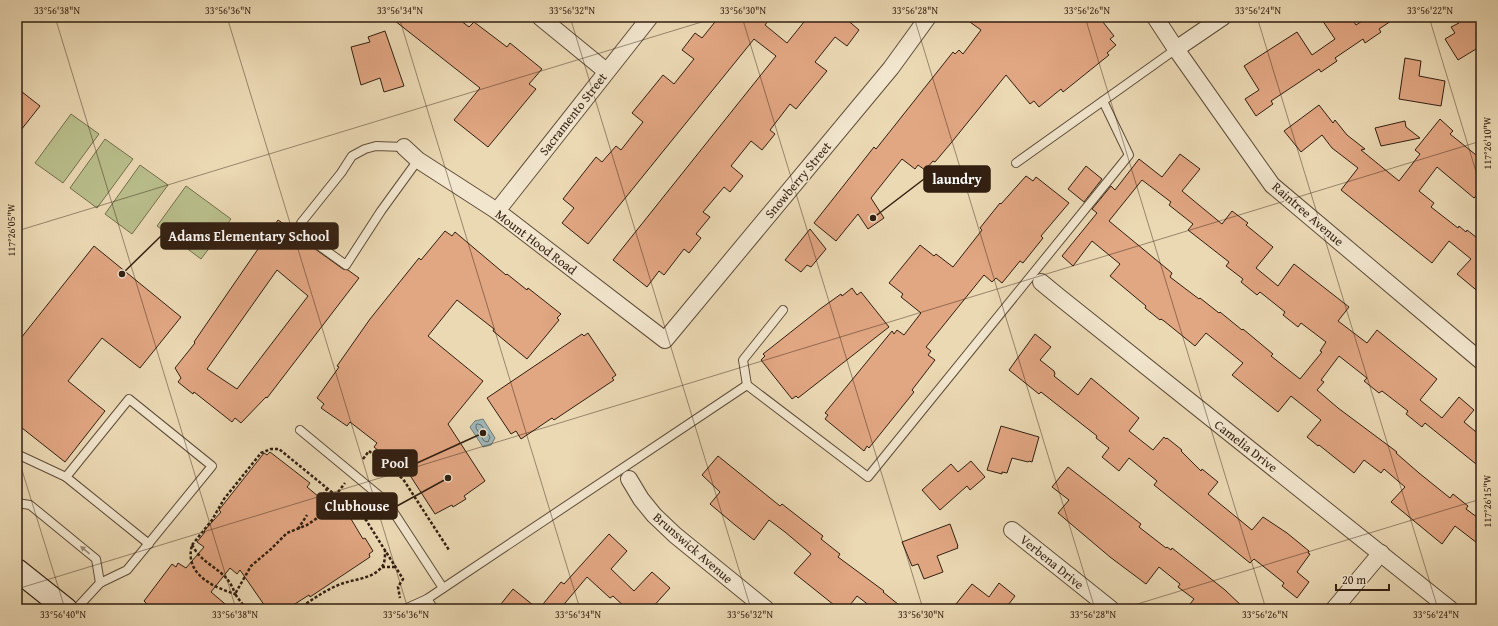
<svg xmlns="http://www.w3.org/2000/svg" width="1498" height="626" viewBox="0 0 1498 626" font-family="'Gentium Book Plus',serif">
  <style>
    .green { fill: #b9bf8c; stroke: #766f4e }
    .water { fill: #9eb7b9; stroke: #737a76 }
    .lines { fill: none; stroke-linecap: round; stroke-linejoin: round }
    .shore { stroke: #686b65; stroke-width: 1 }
    .building { fill: #e1a682; stroke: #321f11; fill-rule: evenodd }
    .lane-casing { stroke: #604e3a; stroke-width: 10 }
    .street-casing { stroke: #604e3a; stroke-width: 18 }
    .secondary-casing { stroke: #321f11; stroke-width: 24 }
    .path { stroke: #321f11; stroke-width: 2.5; stroke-dasharray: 3 2; stroke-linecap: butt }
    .lane { stroke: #f2e6ce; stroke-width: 8 }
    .street { stroke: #f2e6ce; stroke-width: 16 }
    .secondary { stroke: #f2e6ce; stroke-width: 22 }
    .oneway { fill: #9c8c79 }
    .ticks { fill: none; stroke: #321f11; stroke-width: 1; stroke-opacity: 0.45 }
    .labels { text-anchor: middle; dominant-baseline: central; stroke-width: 3; stroke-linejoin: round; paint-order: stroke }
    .street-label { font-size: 13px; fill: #321f11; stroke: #f2e6ce }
    .leader { fill: none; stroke: #321f11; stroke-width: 1.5 }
    .callout-dot { fill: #321f11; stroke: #f2e6ce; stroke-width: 1.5 }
    .callout { fill: #321f11; stroke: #321f11; stroke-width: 1.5 }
    .callout-label { font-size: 14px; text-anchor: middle; font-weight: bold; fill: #fff }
    .neatline { fill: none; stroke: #321f11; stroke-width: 1.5 }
    .ticks-label { font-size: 10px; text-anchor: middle; fill: #321f11 }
  </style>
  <rect width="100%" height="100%" fill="#ebd9b4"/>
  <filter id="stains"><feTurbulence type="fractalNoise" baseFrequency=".005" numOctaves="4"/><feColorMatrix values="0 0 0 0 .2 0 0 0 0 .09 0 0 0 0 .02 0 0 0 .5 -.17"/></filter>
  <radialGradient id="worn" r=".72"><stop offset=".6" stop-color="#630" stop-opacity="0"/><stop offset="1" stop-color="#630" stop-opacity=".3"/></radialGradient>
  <g class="green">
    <polygon points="71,114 99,134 63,183 35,163"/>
    <polygon points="105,139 133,159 97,208 70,188"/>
    <polygon points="140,165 168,185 132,234 105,214"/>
    <polygon points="186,186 231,219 201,259 157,226"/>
  </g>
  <polygon class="water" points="483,419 495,438 491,445 483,447 470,427 475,421"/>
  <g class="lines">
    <polygon class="shore" points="478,424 481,425 490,437 488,442 484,441 476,428 476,425"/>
  </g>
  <g class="building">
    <polygon points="390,17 456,17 469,27 474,22 507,47 510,43 542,69 529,84 536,89 488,147 454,120 480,88"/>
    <polygon points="719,17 771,17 765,25 787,43 808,17 844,17 859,30 847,46 835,37 815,62 827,71 796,109 790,104 770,130 775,134 762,150 751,141 731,166 743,176 730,192 724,187 703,212 710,217 696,234 701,238 689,253 684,249 664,275 659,271 647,287 613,260 776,56 754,39 588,244 562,223 574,208 563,199 596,157 602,162 616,146 621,150 643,122 632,113 663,75 674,84 694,59 682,50 695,33 702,38"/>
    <polygon points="963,17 1099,17 1114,36 1110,39 1116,45 1107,53 1109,55 1063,92 1061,89 1039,107 1034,101 1030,104 1006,75 951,143 935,162 933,161 925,170 918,165 915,169 902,159 871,198 884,218 868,229 858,214 836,241 814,223 874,147 876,149 953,52 955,54 959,50 963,54 981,30"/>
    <polygon points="1320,17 1351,17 1356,25 1368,17 1397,17 1379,29 1381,32 1365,43 1363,39 1335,58 1337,61 1321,72 1319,69 1271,101 1273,104 1256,116 1245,99 1259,90 1244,66 1297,32 1312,55 1335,39"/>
    <polygon points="1455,17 1476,17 1481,25 1481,46 1458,60 1445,39 1455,33 1451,27 1459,23"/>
    <polygon points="385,31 404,86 384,92 380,78 361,85 351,47 370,42 368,37"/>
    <polygon points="1405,58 1421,61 1419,76 1445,81 1441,106 1399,99"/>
    <polygon points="17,88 40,106 17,135"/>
    <polygon points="1319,105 1333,123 1335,120 1347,135 1365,149 1361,150 1399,181 1420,154 1415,150 1440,119 1453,131 1450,134 1481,159 1481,200 1476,196 1474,198 1437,167 1419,191 1434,203 1431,207 1458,228 1459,226 1466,232 1467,230 1481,241 1481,294 1457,274 1471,259 1449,241 1432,263 1341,190 1358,168 1332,148 1322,135 1301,152 1284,131"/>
    <polygon points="1405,121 1406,127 1420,138 1381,146 1375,128"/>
    <path d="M1180,154L1200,169L1182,191L1222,224L1232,211L1248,223L1246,225L1273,247L1256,268L1278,286L1294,264L1349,307L1338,321L1367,343L1377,330L1437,379L1420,400L1442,418L1459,397L1474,410L1464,422L1481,436V468L1425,423L1422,427L1406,414L1408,411L1382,391L1379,393L1364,381L1367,378L1339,356L1321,380L1324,382L1317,390L1338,408L1397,452L1396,453L1419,473L1450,498L1453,494L1468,506L1466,509L1481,520V546L1455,526L1442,544L1391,502L1405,487L1384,469L1381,473L1364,460L1354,473L1319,445L1318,446L1307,437L1321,420L1291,396L1278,412L1232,375L1243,363L1206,333L1195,346L1164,321L1161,319L1160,320L1145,308L1146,306L1110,276L1120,264L1092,241L1073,266L1062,256L1097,213L1092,209L1111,186L1115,190L1139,159L1162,177ZM1142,180L1171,202L1169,205L1193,224L1188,230L1229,262L1226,266L1243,279L1241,282L1257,295L1260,292L1285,312L1283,315L1298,327L1301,323L1326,342L1320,351L1322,352L1300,379L1271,356L1273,354L1243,329L1242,330L1220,312L1219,313L1200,298L1199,299L1170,277L1172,273L1109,221Z"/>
    <polygon points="1086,166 1102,179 1084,202 1068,189"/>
    <polygon points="1026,176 1033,181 1036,177 1069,203 1041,236 1043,238 1023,263 1020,261 1002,283 996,278 992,282 984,275 926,347 931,351 928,355 935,360 912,390 914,392 869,448 867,446 864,451 825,419 828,415 825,413 892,331 894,334 897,330 904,335 921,313 901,297 903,294 889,283 920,245 934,256 936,254 953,267 982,230 980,228 1000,203 1001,204"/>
    <path d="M278,220L297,233L304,241L343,269L348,270L359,278L267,398L266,397L241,423L235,418L232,422L194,392L193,394L178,382L181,378L175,368L195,343L194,342ZM277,270L308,296L237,389L207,369Z"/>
    <polygon points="810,229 826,249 811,267 807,265 801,272 785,260"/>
    <polygon points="445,231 452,236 455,232 506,275 507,274 527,290 528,288 561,314 557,318 559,320 527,359 493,331 494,329 457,300 428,336 483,381 448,424 485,481 464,496 466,499 453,507 452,505 435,514 402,463 398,467 374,447 377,443 350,422 347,426 321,408 324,404 317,398 339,367 337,366 370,319 419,258 421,260"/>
    <polygon points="94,246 181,317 140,368 102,338 68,381 105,411 65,462 17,424 17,343"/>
    <polygon points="852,288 857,295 861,292 889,327 798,398 796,396 792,399 761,360 765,356 763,354 820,309 841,294 842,296"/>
    <polygon points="588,333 616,375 612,378 614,380 554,420 552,418 521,439 516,431 511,434 487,398 582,334 584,336"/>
    <polygon points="1035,334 1051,347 1040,360 1054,371 1055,374 1054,376 1078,395 1091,378 1139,418 1129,431 1153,450 1164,437 1166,439 1167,438 1182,450 1181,451 1201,471 1202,469 1218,482 1208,494 1252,530 1263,517 1287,533 1309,551 1308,553 1310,554 1297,572 1309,582 1297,598 1282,586 1284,583 1268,570 1254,559 1250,563 1154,485 1157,481 1129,458 1119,471 1102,457 1109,448 1096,438 1097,436 1041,392 1039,394 1009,370"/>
    <polygon points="1001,426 1039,437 1032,462 1029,461 1028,462 1012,458 1007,473 1002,472 1002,474 987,470"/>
    <polygon points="270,452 310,483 307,487 336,511 339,509 341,512 345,509 363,539 365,538 373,551 369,554 370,557 310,597 309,595 287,609 267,609 240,570 237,574 230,568 211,592 231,609 152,609 144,601 172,564 176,567 178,563 186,568 204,547 197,542 205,532 204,531 221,512 219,510 264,453 267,455"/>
    <polygon points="718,456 780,506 782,504 823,536 821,539 840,554 838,557 884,591 883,592 904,609 874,609 857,596 847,609 839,609 794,573 811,554 785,532 769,520 754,540 735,525 710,504 720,492 702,475"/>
    <polygon points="971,461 985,477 970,490 967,486 940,510 922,490 951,464 958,472"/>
    <polygon points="1068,467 1141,524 1139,527 1166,548 1167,547 1171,550 1172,548 1225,590 1245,609 1186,609 1194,599 1178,587 1180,584 1159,567 1146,584 1110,557 1058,513 1069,500 1052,487"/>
    <polygon points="950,524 958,546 957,546 958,548 937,556 943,572 924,579 918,564 912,566 902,542"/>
    <polygon points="609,534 627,551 611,569 634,591 652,572 670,588 651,609 627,609 613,596 610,598 587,577 560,609 539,609 561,582 564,584"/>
    <polygon points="999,583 1015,596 1005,609 952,609 972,584 989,597"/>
    <polygon points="513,589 538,609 497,609"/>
  </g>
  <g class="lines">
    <defs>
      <g id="lane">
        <polyline points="404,147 376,146 365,149 352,156 341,173 301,223 302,231 307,237 346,265 381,211 418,160"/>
        <polyline points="1016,163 1176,49"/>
        <polyline points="747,385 743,360 783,310"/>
        <polyline points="300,430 387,502 443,588"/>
        <polyline points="19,455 66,477"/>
        <polyline points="17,503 30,505 96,559 100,583"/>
        <polyline points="427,599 434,609"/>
        <polyline points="76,609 100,583 127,570 212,466 129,399 66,477 149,544"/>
        <polyline points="405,609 427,599 747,385 868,477 1129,155 1103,101"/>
      </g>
      <g id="street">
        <polyline points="540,17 606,71"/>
        <polyline points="1155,17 1176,49 1272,185 1481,361"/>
        <polyline points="1176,49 1223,17"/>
        <polyline points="404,147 418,160 497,211 665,340 891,68 928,17"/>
        <polyline points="497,211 650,17"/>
        <polyline points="1041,282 1058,296 1450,609"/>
        <polyline points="629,479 641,499 654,515 675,535 766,609"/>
        <polyline points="1012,530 1111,609"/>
        <polyline points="1334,609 1381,553"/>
      </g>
      <polyline id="secondary" points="17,570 66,609"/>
    </defs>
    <use href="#lane" class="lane-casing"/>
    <use href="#street" class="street-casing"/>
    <use href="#secondary" class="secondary-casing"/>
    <g class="path">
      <polyline points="363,459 369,451 403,479 449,550"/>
      <polyline points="335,496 345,483"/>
      <polyline points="320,499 327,489"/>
      <polyline points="298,529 307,515"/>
      <polyline points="192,545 212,520 224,499 261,453 271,449 279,449 366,520 403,579 398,587 400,598"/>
      <path d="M192,545C194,548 196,552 199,555C213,570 228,572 235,594C213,587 184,574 192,545Z"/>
      <polyline points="382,567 396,567"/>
      <polyline points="246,609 235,594 251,566 271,549 287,533 307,525 329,510 338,498"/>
      <path d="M298,609C312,600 325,590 341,584C354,579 371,579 381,568C385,564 385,557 385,551"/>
    </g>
    <use href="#lane" class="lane"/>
    <use href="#street" class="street"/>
    <use href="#secondary" class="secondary"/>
  </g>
  <defs><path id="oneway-solid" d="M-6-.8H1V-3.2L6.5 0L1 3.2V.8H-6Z"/></defs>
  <use class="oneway" href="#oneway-solid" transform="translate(85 550) rotate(-141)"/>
  <path class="ticks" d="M55,17L236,609M227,17L408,609M399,17L580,609M570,17L751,609M742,17L923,609M914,17L1095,609M1085,17L1266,609M1257,17L1438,609M1429,17L1481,188M17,231L718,17M17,454L65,609M17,589L1481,141M1121,609L1481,499"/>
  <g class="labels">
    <g class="street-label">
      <text transform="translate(573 114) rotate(-52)">Sacramento Street</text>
      <text transform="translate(798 180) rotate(-50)">Snowberry Street</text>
      <text transform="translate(1308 214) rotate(41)">Raintree Avenue</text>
      <text transform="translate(536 242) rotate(37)">Mount Hood Road</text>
      <text transform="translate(1246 446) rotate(38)">Camelia Drive</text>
      <text transform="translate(693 548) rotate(41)">Brunswick Avenue</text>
      <text transform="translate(1052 562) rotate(39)">Verbena Drive</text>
    </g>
  </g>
  <path class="leader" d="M873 218L924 179M122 274L161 236M483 433L417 463M448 478L397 506"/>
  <g class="callout-dot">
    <circle cx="873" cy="218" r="4"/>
    <circle cx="122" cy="274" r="4"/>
    <circle cx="483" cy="433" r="4"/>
    <circle cx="448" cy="478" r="4"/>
  </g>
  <g class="callout">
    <rect x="924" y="166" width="66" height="26" rx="4"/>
    <rect x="161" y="223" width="177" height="26" rx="4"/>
    <rect x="373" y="450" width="44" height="26" rx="4"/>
    <rect x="317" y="493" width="80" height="26" rx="4"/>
  </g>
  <g class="callout-label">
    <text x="957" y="184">laundry</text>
    <text x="249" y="241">Adams Elementary School</text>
    <text x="395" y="468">Pool</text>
    <text x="357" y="511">Clubhouse</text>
  </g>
  <rect width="1498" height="626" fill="none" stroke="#ebd9b4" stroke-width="44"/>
  <path d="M1336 584v6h53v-6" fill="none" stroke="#321f11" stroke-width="2"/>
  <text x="1342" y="584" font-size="12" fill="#321f11" stroke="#f2e6ce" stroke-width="3" paint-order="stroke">20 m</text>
  <rect x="22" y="22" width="1454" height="582" class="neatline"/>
  <g class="ticks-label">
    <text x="57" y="14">33°56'38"N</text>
    <text x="228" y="14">33°56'36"N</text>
    <text x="400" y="14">33°56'34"N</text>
    <text x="572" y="14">33°56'32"N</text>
    <text x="743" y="14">33°56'30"N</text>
    <text x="915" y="14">33°56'28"N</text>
    <text x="1087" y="14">33°56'26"N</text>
    <text x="1258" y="14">33°56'24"N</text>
    <text x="1430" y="14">33°56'22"N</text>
    <text transform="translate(1487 143) rotate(-90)" y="4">117°26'10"W</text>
    <text transform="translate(11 230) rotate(-90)" y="4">117°26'05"W</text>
    <text transform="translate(1487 501) rotate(-90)" y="4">117°26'15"W</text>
    <text x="63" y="618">33°56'40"N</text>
    <text x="235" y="618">33°56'38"N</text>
    <text x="406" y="618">33°56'36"N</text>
    <text x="578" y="618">33°56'34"N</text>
    <text x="750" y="618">33°56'32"N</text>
    <text x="921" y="618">33°56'30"N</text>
    <text x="1093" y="618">33°56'28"N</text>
    <text x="1265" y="618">33°56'26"N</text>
    <text x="1436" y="618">33°56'24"N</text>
  </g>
  <rect width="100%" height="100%" filter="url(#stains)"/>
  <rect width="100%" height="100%" fill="url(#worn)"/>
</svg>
